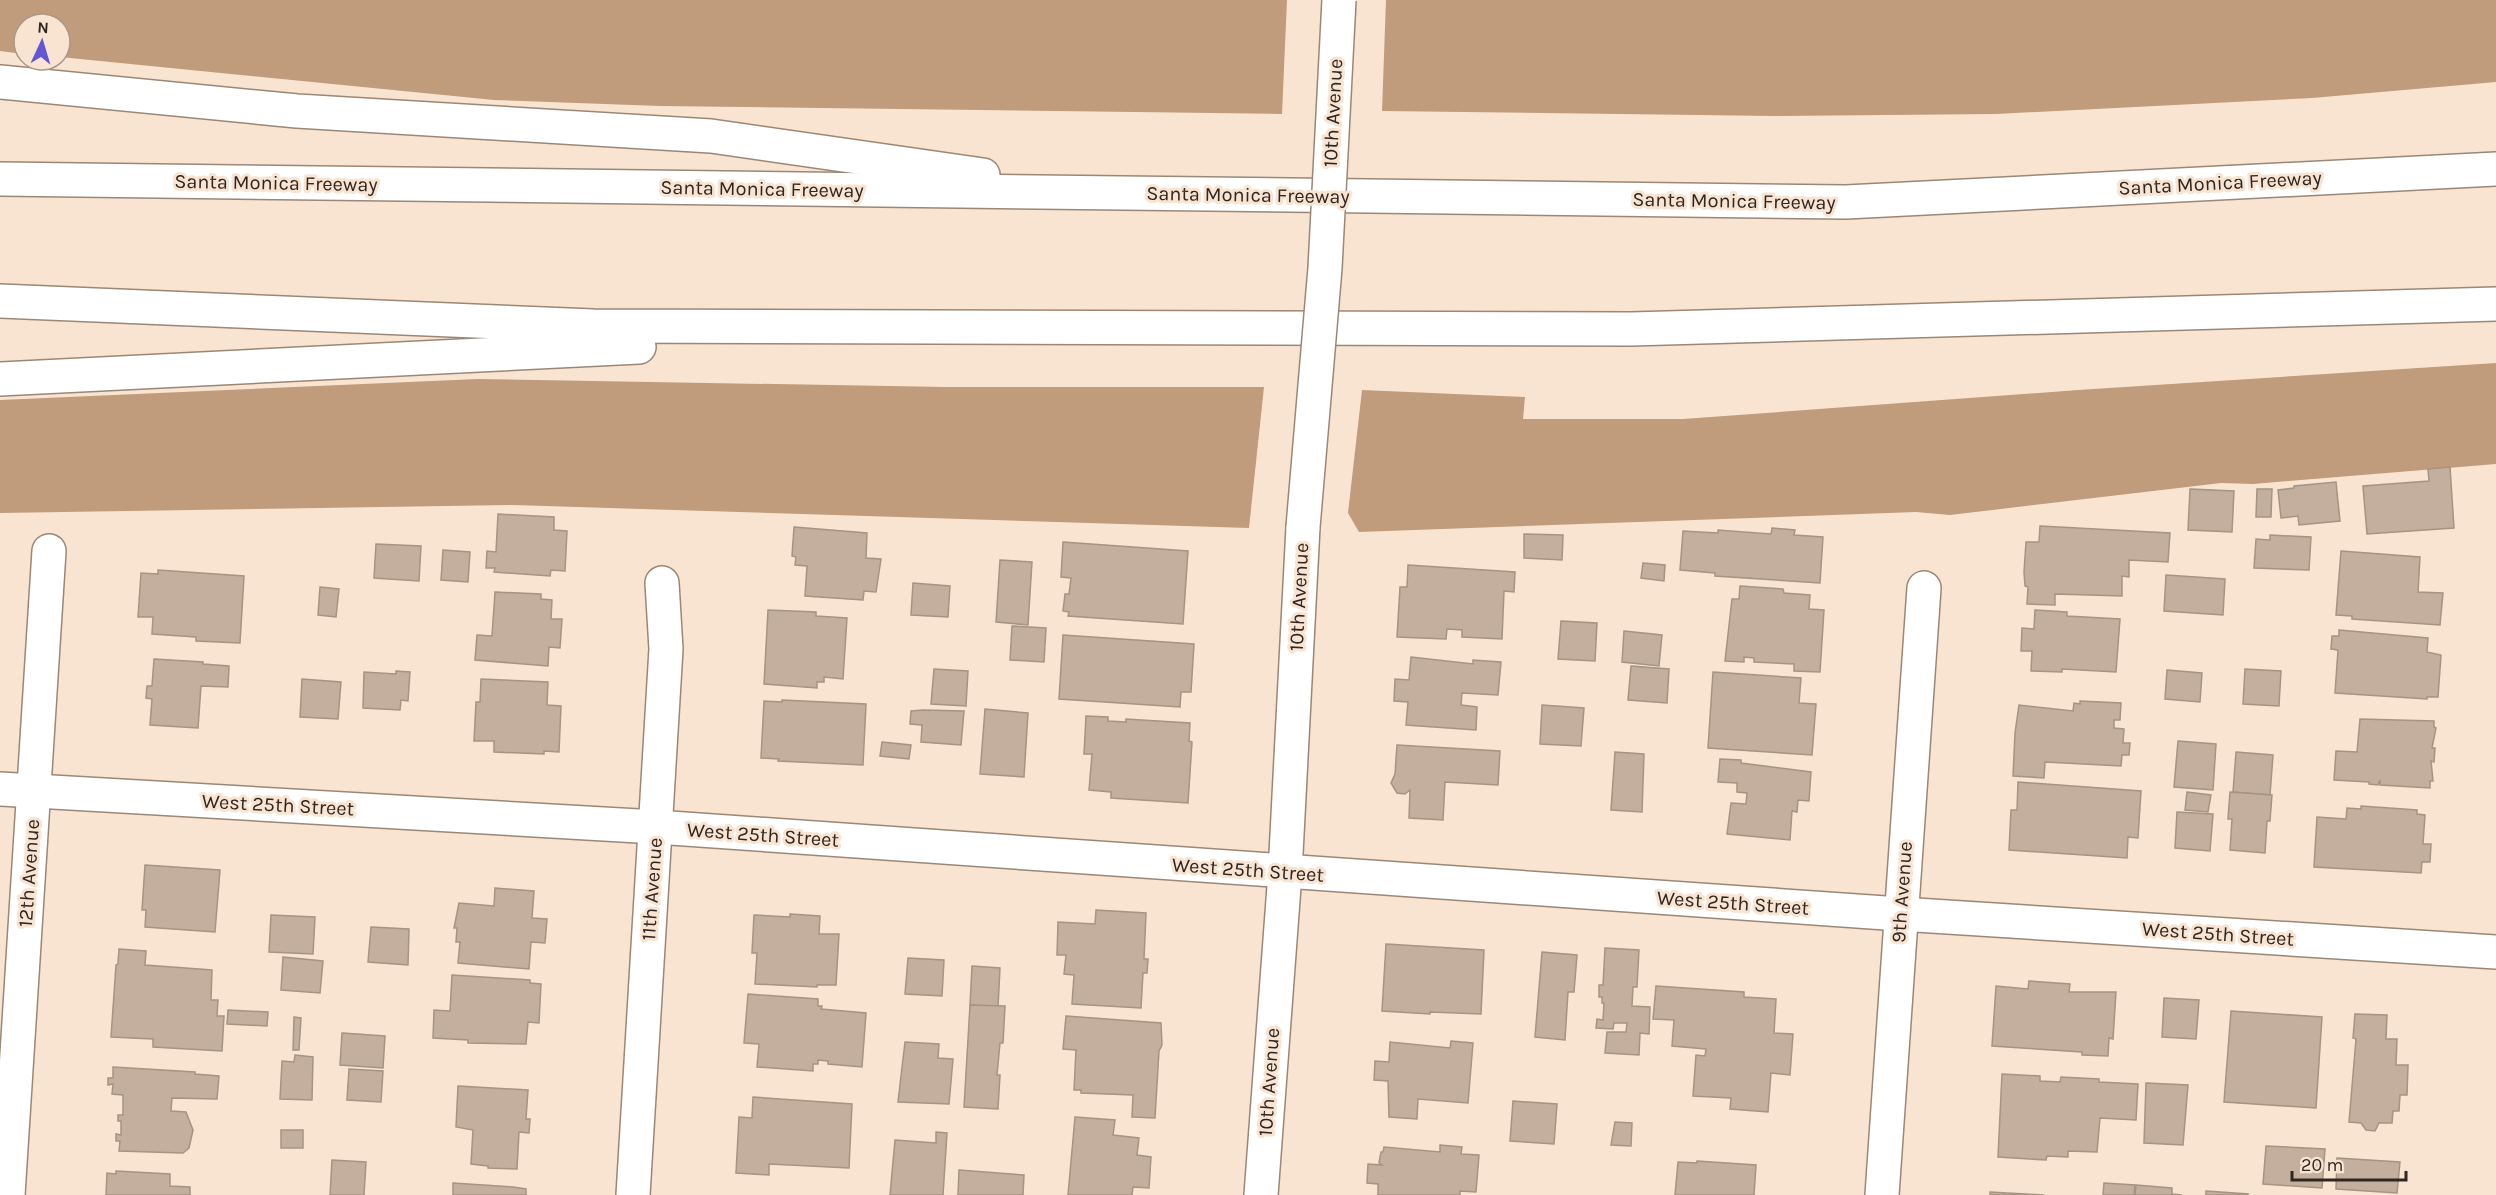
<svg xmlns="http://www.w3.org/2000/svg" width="2496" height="1195" viewBox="0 0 2496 1195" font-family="Karla,sans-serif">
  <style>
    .forest { fill: #c09c7c }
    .building { fill: #c4af9e; stroke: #a69382; stroke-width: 1.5 }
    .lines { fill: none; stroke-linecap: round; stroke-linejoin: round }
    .street-casing { stroke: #9b8777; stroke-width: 36 }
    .secondary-casing { stroke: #9b8777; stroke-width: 36 }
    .highway-casing { stroke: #9b8777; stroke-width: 36 }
    .street { stroke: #fff; stroke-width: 33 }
    .secondary { stroke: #fff; stroke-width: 33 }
    .highway { stroke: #fff; stroke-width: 33 }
    .secondary-bridge-casing { stroke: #9b8777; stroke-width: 36; stroke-linecap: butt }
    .secondary-bridge { stroke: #fff; stroke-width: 33 }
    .labels { text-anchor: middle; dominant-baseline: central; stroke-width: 6; stroke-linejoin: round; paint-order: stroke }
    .street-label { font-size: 20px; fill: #2e2620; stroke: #f9e4d2 }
  </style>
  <rect width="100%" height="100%" fill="#f9e4d2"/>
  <g class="forest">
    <polygon points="0,0 1287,0 1282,114 660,106 494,100 60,57 60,24 24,24 24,54 0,51"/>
    <polygon points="1386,0 2496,0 2496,82 2312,98 1996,114 1773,116 1382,111"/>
    <polygon points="2496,363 2496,464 2253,484 2221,483 1950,515 1916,512 1359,532 1348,513 1362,390 1525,397 1523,419 1683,419 2078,390"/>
    <polygon points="478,379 946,387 1264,387 1249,528 513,505 0,513 0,400"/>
  </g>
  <g class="building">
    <polygon points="2450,467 2454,528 2367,534 2363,486 2429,481 2428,469"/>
    <polygon points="2336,482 2340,521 2299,525 2298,516 2281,518 2278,490 2294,488 2294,486"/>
    <polygon points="2190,489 2234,491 2232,532 2188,530"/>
    <polygon points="2257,489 2272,489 2271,517 2256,517"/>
    <polygon points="498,514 554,517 554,530 567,531 565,571 551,570 550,576 494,572 495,568 486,568 487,551 496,552"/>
    <polygon points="2040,526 2170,533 2168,562 2129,560 2129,577 2122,576 2122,596 2055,594 2055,605 2027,604 2028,587 2025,586 2024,572 2026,542 2039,542"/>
    <polygon points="794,527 867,533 866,558 881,559 876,592 864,591 863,600 805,596 807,566 795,565 796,557 792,556"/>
    <polygon points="1772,528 1795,530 1794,535 1823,537 1820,583 1715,576 1715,573 1680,570 1683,531 1718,533 1718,530 1771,534"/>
    <polygon points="1524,534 1563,535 1562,560 1524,558"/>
    <polygon points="2270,535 2311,537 2309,570 2254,568 2256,539 2270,540"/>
    <polygon points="1063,542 1188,551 1183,624 1068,616 1069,612 1063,611 1065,594 1069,594 1071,578 1061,577"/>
    <polygon points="376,544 421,546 419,581 374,578"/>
    <polygon points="443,550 470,552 468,582 441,580"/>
    <polygon points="2341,551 2420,557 2418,592 2443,593 2440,625 2352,619 2352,616 2336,615"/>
    <polygon points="1000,560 1032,562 1028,625 996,622"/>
    <polygon points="1643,563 1665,565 1664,581 1641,578"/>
    <polygon points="1408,565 1515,572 1514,592 1504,591 1502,639 1462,637 1462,630 1447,629 1446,639 1397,637 1400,587 1407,587"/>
    <polygon points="158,570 244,576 240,643 196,641 196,637 152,634 153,617 138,617 141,573 158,574"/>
    <polygon points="2166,575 2225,579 2223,615 2164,611"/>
    <polygon points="913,583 950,586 948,617 911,615"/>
    <polygon points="1740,586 1783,589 1784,593 1810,595 1809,609 1824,610 1820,672 1794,671 1794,664 1754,662 1754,658 1744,657 1744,662 1725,661 1732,599 1739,599"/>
    <polygon points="320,587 339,589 336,617 318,615"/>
    <polygon points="495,592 541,594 541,599 552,600 551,619 562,619 560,648 549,647 548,666 475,660 477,635 492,636"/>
    <polygon points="768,610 816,612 816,616 847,618 843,679 824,677 824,682 817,682 817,688 764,684"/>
    <polygon points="2035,610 2067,612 2067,616 2120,619 2116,672 2062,669 2062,672 2031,671 2032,651 2021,651 2022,628 2034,629"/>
    <polygon points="1561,621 1597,623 1595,661 1558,659"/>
    <polygon points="1012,626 1046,628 1044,662 1010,660"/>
    <polygon points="2339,630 2428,638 2427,652 2441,655 2438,697 2427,697 2427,699 2335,693 2338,650 2331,649 2332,636 2339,636"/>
    <polygon points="1624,631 1662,635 1659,666 1622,662"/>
    <polygon points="1063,635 1194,644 1191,692 1181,692 1180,707 1059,699"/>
    <polygon points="1411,657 1473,664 1473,660 1501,662 1498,695 1462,693 1461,705 1477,707 1476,730 1406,725 1408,702 1394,701 1395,679 1409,680"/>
    <polygon points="154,659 203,662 203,664 229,666 228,687 201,686 198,728 150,725 152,699 146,698 147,686 152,686"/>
    <polygon points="1631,666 1669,669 1667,703 1628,700"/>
    <polygon points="934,669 968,671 966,706 931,704"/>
    <polygon points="2245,669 2281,671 2279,706 2243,704"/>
    <polygon points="2167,670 2202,673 2200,702 2165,699"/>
    <polygon points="396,671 410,672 408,701 401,700 400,710 363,708 364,672 396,674"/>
    <polygon points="1713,672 1801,678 1799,703 1816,704 1812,755 1708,748"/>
    <polygon points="302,679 341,682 338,719 300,717"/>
    <polygon points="481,679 548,682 547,705 561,706 559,752 544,751 544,754 494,752 494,741 474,741 476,702 480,702"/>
    <polygon points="782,700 866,704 863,765 778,761 779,759 761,758 764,701 782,702"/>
    <polygon points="2080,701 2121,703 2120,720 2114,720 2114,728 2124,729 2123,743 2130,743 2129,755 2122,755 2121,766 2045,762 2044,778 2013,776 2015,733 2019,705 2073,711 2074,703 2080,704"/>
    <polygon points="1542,705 1584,708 1581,746 1540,744"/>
    <polygon points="985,709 1028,713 1024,777 980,774"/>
    <polygon points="923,710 964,711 961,745 921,742 922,725 910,724 911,711"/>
    <polygon points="1086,716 1108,717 1108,721 1126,722 1126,719 1190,723 1189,741 1192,742 1188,803 1111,798 1111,792 1089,790 1092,754 1084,754"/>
    <polygon points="2360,719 2434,721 2434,727 2436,728 2432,748 2435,748 2434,762 2431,761 2433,781 2430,781 2430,788 2380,785 2380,780 2378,785 2369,784 2369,782 2334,780 2336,751 2357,752"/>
    <polygon points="2178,741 2216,744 2213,790 2174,787"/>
    <polygon points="882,742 911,745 909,759 880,756"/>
    <polygon points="1397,745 1500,751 1498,785 1445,782 1443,820 1409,818 1410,790 1405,794 1397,793 1391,783 1395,774"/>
    <polygon points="1615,752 1644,754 1642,812 1611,810"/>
    <polygon points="2236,752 2273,755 2270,795 2233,792"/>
    <polygon points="1720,759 1741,760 1741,763 1811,772 1809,801 1798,800 1797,812 1792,811 1790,840 1727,834 1731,803 1746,804 1747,793 1737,792 1737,783 1718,782"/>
    <polygon points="2018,782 2141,791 2138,838 2128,837 2127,858 2009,850 2011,810 2017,810"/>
    <polygon points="2187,792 2211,795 2208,812 2185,810"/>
    <polygon points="2230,792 2272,795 2270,821 2267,821 2265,853 2230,850 2232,819 2228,819"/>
    <polygon points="2361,806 2417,810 2417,814 2425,815 2423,844 2431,844 2430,862 2422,862 2421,873 2314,867 2317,817 2346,819 2347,808 2361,809"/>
    <polygon points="2177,812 2213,814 2210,851 2175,848"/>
    <polygon points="145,865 220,870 215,932 145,927 146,910 142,910"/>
    <polygon points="495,888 534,891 532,918 547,919 545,943 531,942 529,969 458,963 460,942 456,942 457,928 454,928 459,903 494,906"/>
    <polygon points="1096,910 1146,913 1144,959 1148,959 1147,973 1143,973 1141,1008 1072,1004 1074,975 1064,974 1066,955 1057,955 1058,922 1095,924"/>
    <polygon points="790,914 820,916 819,934 839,934 836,985 817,985 817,987 755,984 757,953 752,953 754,915 790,917"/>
    <polygon points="271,915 315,917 313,954 269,952"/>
    <polygon points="371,927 409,929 408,965 368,962"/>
    <polygon points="1386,944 1484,950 1481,1014 1430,1012 1430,1014 1382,1011"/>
    <polygon points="1605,948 1639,950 1637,987 1633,987 1632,1006 1650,1007 1649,1034 1640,1033 1639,1055 1605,1053 1607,1032 1626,1032 1627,1023 1614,1023 1613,1029 1596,1028 1597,1019 1603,1020 1604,1003 1602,1003 1602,997 1599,997 1599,985 1603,985"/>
    <polygon points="119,949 146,951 145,965 212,970 211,1000 218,1000 217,1016 224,1016 222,1051 153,1047 153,1039 111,1037 116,965 118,964"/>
    <polygon points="1542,952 1577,955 1574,992 1568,992 1565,1040 1535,1037"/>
    <polygon points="283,957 323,961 320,993 281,990"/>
    <polygon points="908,958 944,960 942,996 905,994"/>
    <polygon points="972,966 1000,968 998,1007 970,1005"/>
    <polygon points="452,975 530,980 530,983 541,984 539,1023 528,1022 526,1044 468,1043 468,1040 433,1038 434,1010 450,1011"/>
    <polygon points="2029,981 2070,984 2069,992 2116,992 2113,1039 2109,1038 2108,1056 2082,1055 2082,1052 1992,1046 1996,986 2028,989"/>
    <polygon points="1656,986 1744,992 1744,997 1776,999 1774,1033 1793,1034 1790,1075 1771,1073 1768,1112 1730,1109 1731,1098 1693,1096 1696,1055 1705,1056 1706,1049 1672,1046 1674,1020 1653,1019"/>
    <polygon points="748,994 818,999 818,1006 822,1006 821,1009 866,1013 862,1067 828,1064 828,1061 818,1060 818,1064 813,1064 813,1071 757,1067 759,1044 744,1043"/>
    <polygon points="2164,998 2199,1000 2196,1039 2162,1037"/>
    <polygon points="970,1005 1005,1006 1003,1043 1000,1043 997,1075 1000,1075 998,1109 964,1107"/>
    <polygon points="228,1010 268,1012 267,1026 227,1024"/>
    <polygon points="2231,1011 2322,1017 2316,1108 2224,1102"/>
    <polygon points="2355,1014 2387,1015 2386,1039 2397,1039 2396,1065 2408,1065 2407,1095 2400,1095 2399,1111 2393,1111 2392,1123 2379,1123 2375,1131 2366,1130 2361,1123 2349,1122 2356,1039 2353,1038"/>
    <polygon points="1066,1016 1161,1023 1162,1045 1159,1051 1155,1118 1132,1117 1133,1095 1081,1093 1081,1090 1074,1090 1076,1050 1063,1049"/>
    <polygon points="294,1017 301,1018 299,1050 293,1050"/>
    <polygon points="342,1033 385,1036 383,1068 340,1065"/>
    <polygon points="1451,1041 1473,1043 1468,1103 1418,1099 1417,1119 1389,1117 1388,1081 1374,1080 1375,1061 1389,1062 1390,1042 1450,1048"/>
    <polygon points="905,1042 939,1044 938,1058 953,1059 949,1104 898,1102"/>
    <polygon points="295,1055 313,1057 312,1100 280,1099 282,1061 294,1062"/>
    <polygon points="113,1067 195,1072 195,1074 219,1076 217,1099 172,1098 171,1111 186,1112 193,1130 189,1148 183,1153 119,1151 120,1141 116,1141 116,1134 121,1135 121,1121 118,1121 118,1115 123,1115 123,1095 112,1094 113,1084 108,1085 108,1078 113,1078"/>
    <polygon points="349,1069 383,1071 381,1102 347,1100"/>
    <polygon points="2002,1074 2040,1076 2040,1081 2060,1082 2061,1077 2099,1079 2099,1082 2138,1084 2136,1120 2100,1118 2097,1152 2068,1151 2068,1157 2047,1156 2046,1160 1998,1157"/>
    <polygon points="2146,1083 2188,1085 2183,1145 2144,1143"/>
    <polygon points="458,1086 528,1090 526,1119 530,1119 529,1133 519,1132 517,1169 488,1168 488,1166 471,1164 473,1130 456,1127"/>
    <polygon points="753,1097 852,1104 849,1168 769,1164 769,1175 736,1173 739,1117 752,1118"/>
    <polygon points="1513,1101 1557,1104 1554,1144 1510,1141"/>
    <polygon points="1075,1117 1115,1120 1113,1135 1139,1138 1137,1155 1151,1157 1149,1188 1133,1187 1132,1195 1068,1195"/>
    <polygon points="1615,1122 1632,1123 1631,1146 1611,1145"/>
    <rect x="281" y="1130" width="22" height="18"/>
    <polygon points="936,1132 947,1133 943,1195 890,1195 895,1140 936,1143"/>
    <polygon points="1440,1145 1462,1147 1461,1154 1479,1155 1476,1192 1460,1191 1460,1195 1378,1195 1378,1184 1367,1183 1368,1164 1382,1165 1379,1163 1381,1152 1383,1152 1384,1147 1440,1152"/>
    <polygon points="2266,1146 2325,1149 2322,1188 2263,1184"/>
    <polygon points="2337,1158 2400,1162 2397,1193 2336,1189"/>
    <polygon points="332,1160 366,1162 364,1195 330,1195"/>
    <polygon points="1697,1161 1756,1165 1754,1195 1675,1195 1678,1162 1697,1163"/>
    <polygon points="959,1170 1024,1175 1023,1195 958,1195"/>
    <polygon points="116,1171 170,1174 170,1186 190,1187 190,1195 106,1195 107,1173 116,1174"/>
    <polygon points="453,1183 513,1187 526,1189 526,1195 453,1195"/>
    <polygon points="2104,1183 2135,1185 2134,1195 2103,1195"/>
    <polygon points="2136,1185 2172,1188 2172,1194 2182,1195 2135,1195"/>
    <polygon points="2206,1191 2248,1194 2247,1195 2206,1195"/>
    <polygon points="1990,1192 2044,1195 1990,1195"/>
  </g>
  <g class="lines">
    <defs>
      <g id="street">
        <polyline points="0,789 656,827 1900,914 2496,952"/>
        <polyline points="8,1195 49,551"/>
        <polyline points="633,1195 666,649 662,583"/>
        <polyline points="1882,1195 1924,588"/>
      </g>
      <polyline id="secondary" points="1261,1195 1285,873 1303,527"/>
      <g id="highway">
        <polyline points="0,82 297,111 711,136 983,175"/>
        <polyline points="0,179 1846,202 2496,169"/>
        <polyline points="0,301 593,326 1631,329 2496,304"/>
        <polyline points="0,379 639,347"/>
      </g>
    </defs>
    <use href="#street" class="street-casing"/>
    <use href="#secondary" class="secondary-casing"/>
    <use href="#highway" class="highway-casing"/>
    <use href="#street" class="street"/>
    <use href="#secondary" class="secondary"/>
    <use href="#highway" class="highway"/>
    <defs>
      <polyline id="secondary-bridge" points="1303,527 1325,268 1339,0"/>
    </defs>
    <use href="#secondary-bridge" class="secondary-bridge-casing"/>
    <use href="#secondary-bridge" class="secondary-bridge"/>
  </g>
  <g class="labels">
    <g class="street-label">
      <text transform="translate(1333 113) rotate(-87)">10th Avenue</text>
      <text transform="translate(276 183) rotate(1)">Santa Monica Freeway</text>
      <text transform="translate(2220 183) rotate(-3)">Santa Monica Freeway</text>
      <text transform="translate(762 189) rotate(1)">Santa Monica Freeway</text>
      <text transform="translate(1248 195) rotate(1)">Santa Monica Freeway</text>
      <text transform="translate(1734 201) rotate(1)">Santa Monica Freeway</text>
      <text transform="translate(1299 597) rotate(-87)">10th Avenue</text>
      <text transform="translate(278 805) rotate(3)">West 25th Street</text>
      <text transform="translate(763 835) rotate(4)">West 25th Street</text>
      <text transform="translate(1248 870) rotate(4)">West 25th Street</text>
      <text transform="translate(29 873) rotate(-86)">12th Avenue</text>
      <text transform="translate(652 889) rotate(-86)">11th Avenue</text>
      <text transform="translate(1902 892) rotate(-86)">9th Avenue</text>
      <text transform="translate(1733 903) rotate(4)">West 25th Street</text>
      <text transform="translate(2218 934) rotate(4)">West 25th Street</text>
      <text transform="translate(1269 1082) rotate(-86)">10th Avenue</text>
    </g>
  </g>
  <g transform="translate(42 42) rotate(4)"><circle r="28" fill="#f9e4d2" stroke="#a8988b" stroke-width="1.5"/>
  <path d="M0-4.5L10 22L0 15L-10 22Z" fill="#6158d1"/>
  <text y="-9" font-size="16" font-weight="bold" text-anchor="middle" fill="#2e2620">N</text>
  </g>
  <path d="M2292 1171v9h114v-9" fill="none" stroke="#2e2620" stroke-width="3"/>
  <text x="2301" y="1171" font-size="18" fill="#2e2620" stroke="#f9e4d2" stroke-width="4.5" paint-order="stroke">20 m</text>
</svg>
